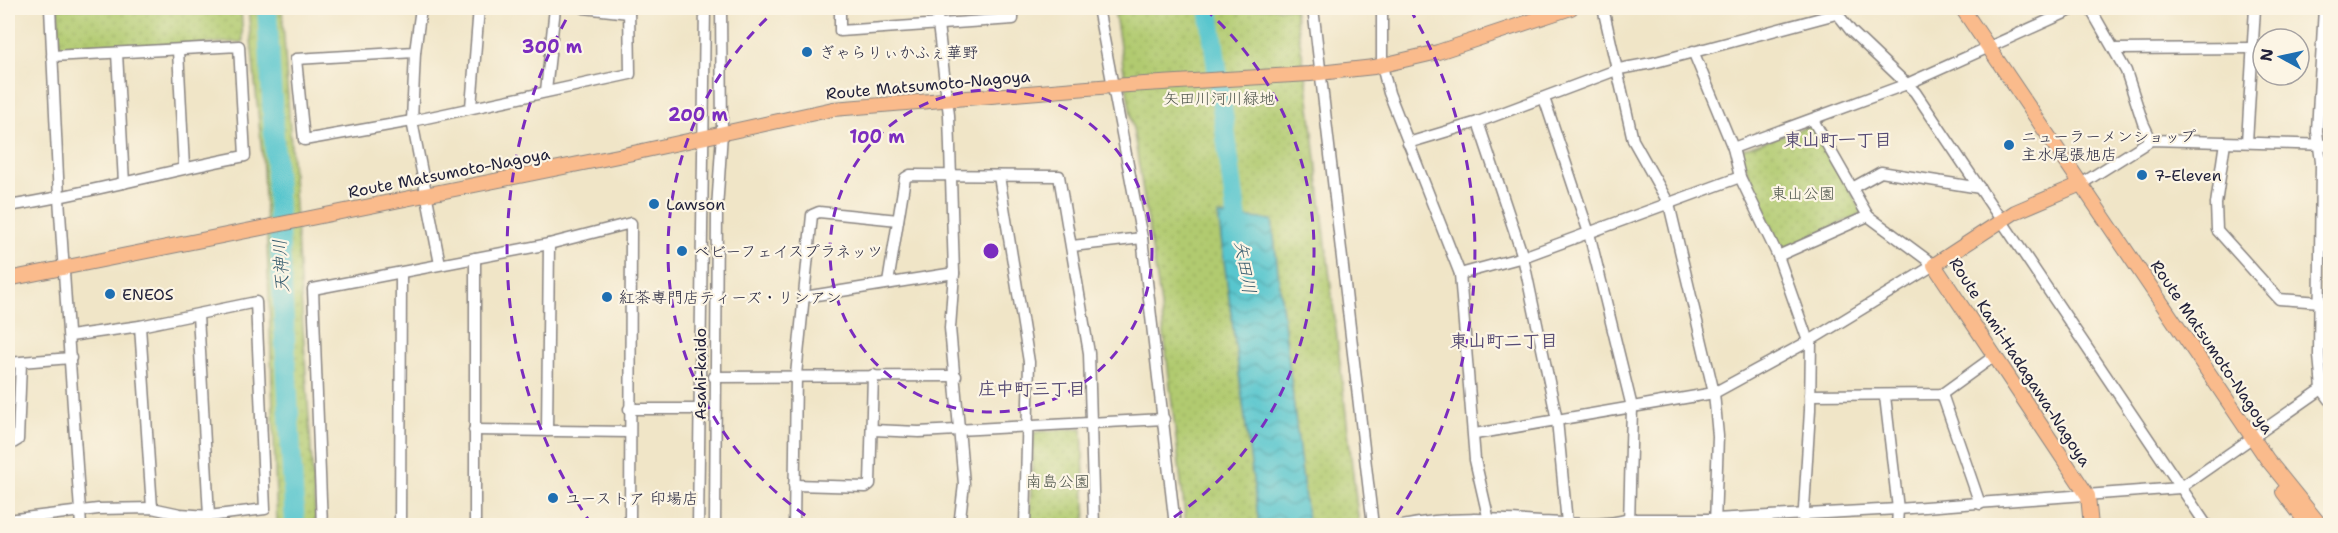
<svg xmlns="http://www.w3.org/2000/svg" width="2338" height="533" viewBox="0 0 2338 533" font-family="'Shantell Sans','Klee One',sans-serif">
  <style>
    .park { fill: url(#park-dots); stroke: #6a7655; stroke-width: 1.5 }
    .water { fill: url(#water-waves); stroke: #3d7484; stroke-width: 1.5 }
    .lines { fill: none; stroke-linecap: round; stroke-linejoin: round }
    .river { stroke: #58c6ce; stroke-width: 20 }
    .minor-casing { stroke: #898481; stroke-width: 13 }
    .major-casing { stroke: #898481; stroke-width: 16 }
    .minor { stroke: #fff; stroke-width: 10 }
    .major { stroke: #fabb8c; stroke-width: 14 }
    .ring { fill: none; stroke: #7b2cbf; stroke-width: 3; stroke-dasharray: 10 8 }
    .poi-dot { fill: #1f6fb2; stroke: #fcf5e5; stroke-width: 2 }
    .labels { text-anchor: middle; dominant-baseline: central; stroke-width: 4.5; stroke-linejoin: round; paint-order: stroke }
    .poi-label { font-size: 16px; fill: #22223b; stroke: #fcf5e5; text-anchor: start }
    .street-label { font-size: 16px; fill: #22223b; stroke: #fcf5e5 }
    .park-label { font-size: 16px; fill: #4d544b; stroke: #fcf5e5 }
    .neighbourhood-label { font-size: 18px; font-weight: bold; fill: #574c74; stroke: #fcf5e5 }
    .water-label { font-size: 18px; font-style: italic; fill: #355b6e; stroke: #fcf5e5 }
    .centre { fill: #7b2cbf; stroke: #fcf5e5; stroke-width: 3 }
    .ring-label { font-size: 18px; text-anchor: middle; font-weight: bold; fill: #7b2cbf; stroke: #fcf5e5; stroke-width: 4.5; stroke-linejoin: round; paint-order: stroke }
  </style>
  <defs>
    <pattern id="park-dots" width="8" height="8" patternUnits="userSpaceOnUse" patternTransform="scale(1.5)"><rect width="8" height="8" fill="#b1ca6f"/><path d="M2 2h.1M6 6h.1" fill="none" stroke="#98ad61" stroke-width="1.8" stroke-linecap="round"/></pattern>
    <pattern id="water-waves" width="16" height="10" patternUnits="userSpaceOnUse" patternTransform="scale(1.5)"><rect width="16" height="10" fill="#58c6ce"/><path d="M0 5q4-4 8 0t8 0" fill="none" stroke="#48a0a8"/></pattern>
  </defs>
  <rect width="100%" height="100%" fill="#fcf5e5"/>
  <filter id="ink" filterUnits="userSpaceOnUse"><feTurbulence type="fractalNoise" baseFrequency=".0167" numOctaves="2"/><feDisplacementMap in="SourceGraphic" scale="12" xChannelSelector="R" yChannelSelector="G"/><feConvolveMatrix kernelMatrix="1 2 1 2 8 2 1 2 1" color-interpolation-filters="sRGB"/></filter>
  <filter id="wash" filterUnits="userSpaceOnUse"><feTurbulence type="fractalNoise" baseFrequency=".008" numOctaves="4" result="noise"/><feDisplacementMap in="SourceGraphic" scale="24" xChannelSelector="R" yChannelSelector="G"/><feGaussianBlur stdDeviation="1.35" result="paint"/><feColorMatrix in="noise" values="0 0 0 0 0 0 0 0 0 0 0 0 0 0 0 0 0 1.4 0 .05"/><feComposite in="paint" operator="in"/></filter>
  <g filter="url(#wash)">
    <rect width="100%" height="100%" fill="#f0e5c7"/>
    <g class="park">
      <polygon points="58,8 241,8 243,42 60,49"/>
      <polygon points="248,8 282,8 316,525 277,525 267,241 262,154"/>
      <polygon points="1114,8 1294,8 1307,82 1359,525 1186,525 1160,299"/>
      <polygon points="1812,125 1863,213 1781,250 1739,150"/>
      <polygon points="1082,428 1086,525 1029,526 1034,432"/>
    </g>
    <polygon class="water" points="1218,215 1272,220 1308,525 1259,525"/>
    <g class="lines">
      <g class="river">
        <polyline points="267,8 295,526"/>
        <polyline points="1209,8 1240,243"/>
      </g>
    </g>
  </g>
  <g filter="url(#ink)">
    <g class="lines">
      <defs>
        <g id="minor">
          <polyline points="50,8 59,198 81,526"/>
          <polyline points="421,8 415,52 412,121 440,264"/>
          <polyline points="584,8 629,13"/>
          <polyline points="840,8 840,31 1013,19 1013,8"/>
          <polyline points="936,8 949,115 954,273 950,328 964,484 959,526"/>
          <polyline points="1098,8 1142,238 1175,526"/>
          <polyline points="1313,8 1373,526"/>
          <polyline points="1382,8 1382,66 1389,93 1460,274 1475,460 1490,525"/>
          <polyline points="1603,8 1633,140 1669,204 1714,393 1718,436 1715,525"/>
          <polyline points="1833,8 1851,31 1915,92 2207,526"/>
          <polyline points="2090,8 2126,71 2143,123 2151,140"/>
          <polyline points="2324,8 2317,131 2321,162 2319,355 2322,389 2330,400"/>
          <polyline points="2114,49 2253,48"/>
          <polyline points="178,50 184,168"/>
          <polyline points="1693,51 1733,148 1740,177 1778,256 1808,341"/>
          <polyline points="415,52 296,59 304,140 412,121 630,74 629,8"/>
          <polyline points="117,53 124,183"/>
          <polyline points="546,91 555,8"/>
          <polyline points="1544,98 1589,233 1632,407 1629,525"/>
          <polyline points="471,107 479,8"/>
          <polyline points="1478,122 1523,257 1557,420 1567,523"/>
          <polyline points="2225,142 2216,204 2217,230 2279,299 2321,302"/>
          <polyline points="2247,142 2255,8"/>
          <polyline points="1408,143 1478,122 1619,69 1652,63 1836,14"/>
          <polyline points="1733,148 1907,84 2076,8"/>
          <polyline points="999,176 1029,362 1025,526"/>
          <polyline points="2081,184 2151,140 2330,145"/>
          <polyline points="1854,187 1881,172 1980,188"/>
          <path d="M8,206C88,194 165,171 245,156L239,46L52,56"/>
          <polyline points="1072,246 1142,238"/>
          <polyline points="1778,256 1868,216"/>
          <polyline points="1460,274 1523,257 1740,177"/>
          <polyline points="888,283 905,178 910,175 1059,176 1089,353 1094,526"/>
          <polyline points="804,297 954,273"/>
          <polyline points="198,315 209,516"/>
          <polyline points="140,326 152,508"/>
          <polyline points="8,363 71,358"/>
          <polyline points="714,377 956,376"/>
          <polyline points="1942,394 1980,504"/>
          <polyline points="1810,395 1942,394 1993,357"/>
          <polyline points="1885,396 1898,509 1897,526"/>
          <polyline points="629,409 699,409"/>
          <polyline points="474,430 629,432"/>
          <polyline points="873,430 919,432 1164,419"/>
          <polyline points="547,431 549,244"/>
          <polyline points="1475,434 1714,393 1811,340 1934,265 1868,216 1813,120"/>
          <polyline points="8,446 18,440 21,363"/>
          <polyline points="794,485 866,487 870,484 873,375"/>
          <polyline points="8,520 98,509 152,508 180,514 209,516 265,509 256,302 140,326 70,336"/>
          <polyline points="322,526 313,289 549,244 631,223 630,526"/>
          <polyline points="400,526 401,273"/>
          <polyline points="475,526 475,258"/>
          <polyline points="698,526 705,8"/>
          <polyline points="715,526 717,209 722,133 721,8"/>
          <polyline points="794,526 796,375 812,215 819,212 898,220"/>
          <path d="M1402,526C1448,516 1495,519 1541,522C1569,523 1602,527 1629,519H1715L1898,509L2180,488L2322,389"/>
          <polyline points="1803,526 1810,410 1811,340"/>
        </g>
        <g id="major">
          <polyline points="1962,8 2267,459 2321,526"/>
          <polyline points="2081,184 2015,212 1934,265 2088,496 2091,526"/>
          <polyline points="8,279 633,153 833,109 1112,86 1310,74 1374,67 1438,52 1571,8"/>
          <polyline points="2283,492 2309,526"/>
        </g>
      </defs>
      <use href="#minor" class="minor-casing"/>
      <use href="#major" class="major-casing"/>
      <use href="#minor" class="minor"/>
      <use href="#major" class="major"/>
    </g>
  </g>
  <g class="ring">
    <circle cx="991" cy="251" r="161"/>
    <path d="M820 525A323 323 0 0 1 777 9M1205 9A323 323 0 0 1 1162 525"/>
    <path d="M592 525A484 484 0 0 1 572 9M1410 9A484 484 0 0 1 1390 525"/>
  </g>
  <g class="poi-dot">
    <circle cx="807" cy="52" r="6"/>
    <circle cx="2009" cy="145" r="6"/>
    <circle cx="2142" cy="175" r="6"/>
    <circle cx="654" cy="204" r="6"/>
    <circle cx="682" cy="251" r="6"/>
    <circle cx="110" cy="294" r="6"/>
    <circle cx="607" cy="297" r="6"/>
    <circle cx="553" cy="498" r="6"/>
  </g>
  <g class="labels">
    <g class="poi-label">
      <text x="819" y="52">ぎゃらりぃかふぇ華野</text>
      <text x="2021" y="136">ニューラーメンショップ<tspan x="2021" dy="18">主水尾張旭店</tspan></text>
      <text x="2154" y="175">7-Eleven</text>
      <text x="666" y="204">Lawson</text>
      <text x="694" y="251">ベビーフェイスプラネッツ</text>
      <text x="122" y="294">ENEOS</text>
      <text x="619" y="297">紅茶専門店ティーズ・リンアン</text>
      <text x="565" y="498">ユーストア 印場店</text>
    </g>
    <g class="street-label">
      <text transform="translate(928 85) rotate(-5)">Route Matsumoto-Nagoya</text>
      <text transform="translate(449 173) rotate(-11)">Route Matsumoto-Nagoya</text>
      <text transform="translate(2212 347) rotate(56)">Route Matsumoto-Nagoya</text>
      <text transform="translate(2020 362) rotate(57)">Route Kami-Hadagawa-Nagoya</text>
      <text transform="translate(700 374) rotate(-90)">Asahi-kaido</text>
    </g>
    <g class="park-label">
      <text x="1219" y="98">矢田川河川緑地</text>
      <text x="1803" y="193">東山公園</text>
      <text x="1058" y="481">南島公園</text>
    </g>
    <g class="neighbourhood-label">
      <text x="1838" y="140">東山町一丁目</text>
      <text x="1504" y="341">東山町二丁目</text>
      <text x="1032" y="389">庄中町三丁目</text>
    </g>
    <g class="water-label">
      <text transform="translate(281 266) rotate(-93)">天神川</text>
      <text transform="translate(1245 267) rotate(80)">矢田川</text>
    </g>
  </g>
  <circle cx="991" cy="251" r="9" class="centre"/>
  <g class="ring-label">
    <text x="552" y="53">300 m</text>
    <text x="698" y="121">200 m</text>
    <text x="877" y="143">100 m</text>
  </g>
  <rect width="2338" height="533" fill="none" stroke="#fcf5e5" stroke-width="30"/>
  <g transform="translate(2281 57) rotate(278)"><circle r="28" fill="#fcf5e5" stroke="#a5a1a1" stroke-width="1.5"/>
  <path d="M0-4.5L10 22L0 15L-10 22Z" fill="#1f6fb2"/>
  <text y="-9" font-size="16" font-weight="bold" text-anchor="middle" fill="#22223b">N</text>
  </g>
</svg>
